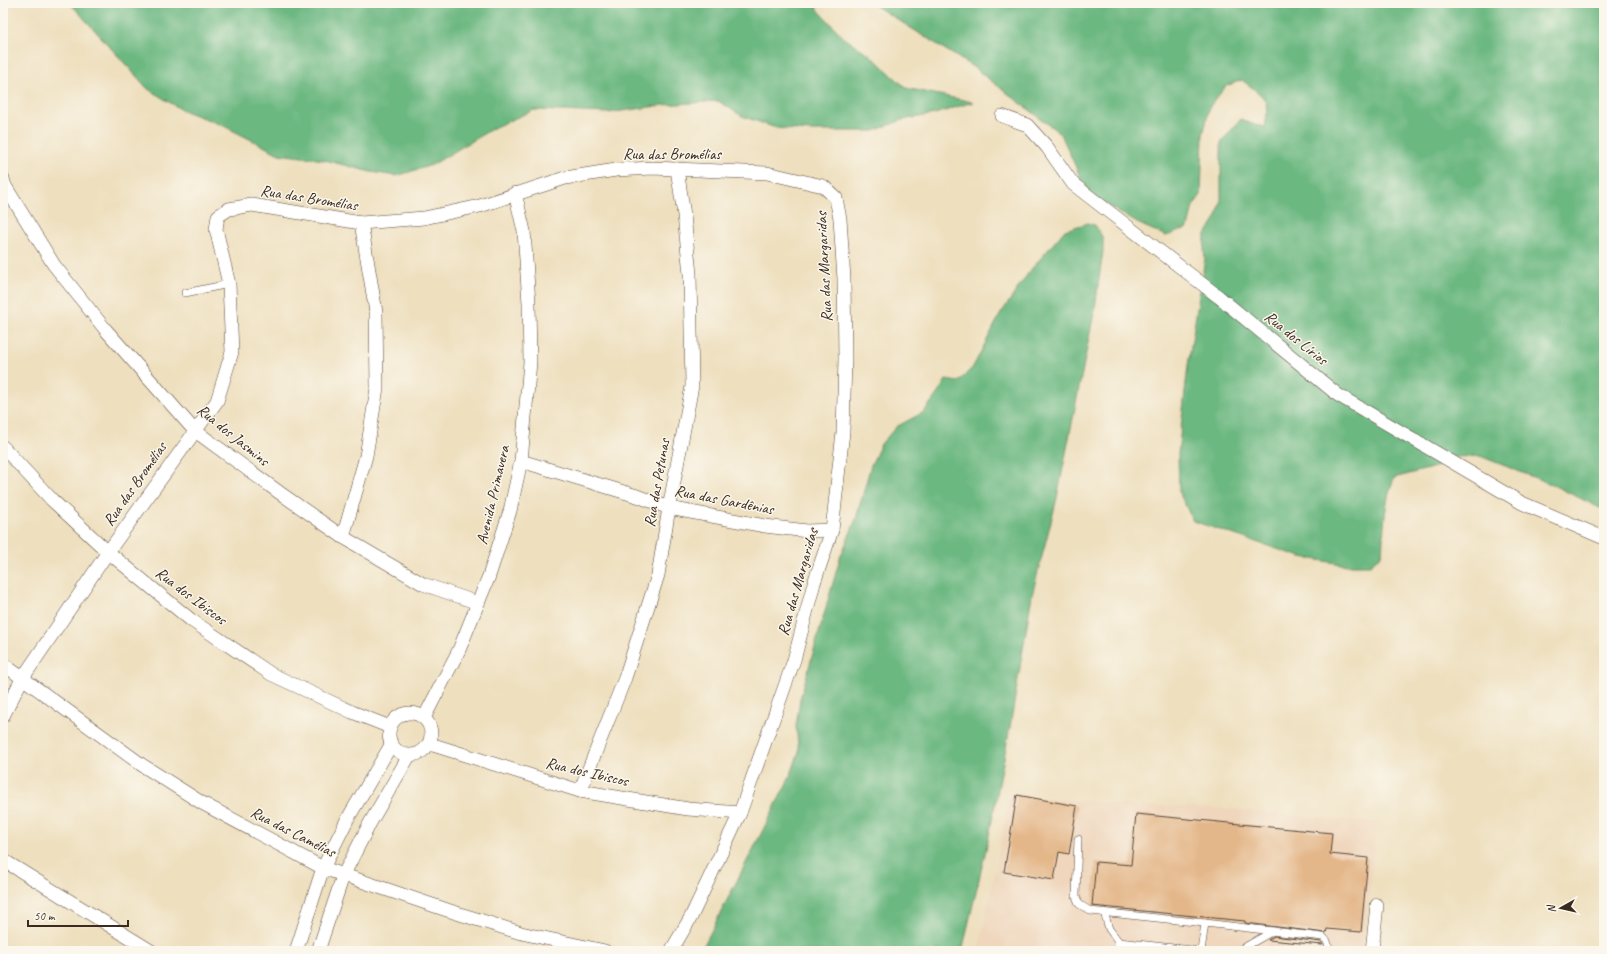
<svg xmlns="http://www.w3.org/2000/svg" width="1607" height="954" viewBox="0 0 1607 954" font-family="Caveat,sans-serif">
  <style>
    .built { fill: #efd6bc }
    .forest { fill: #6cb881; stroke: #547150 }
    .building { fill: #e4b78a }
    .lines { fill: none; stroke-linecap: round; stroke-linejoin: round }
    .lane-casing { stroke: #564536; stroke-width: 8 }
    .street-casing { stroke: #564536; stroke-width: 14 }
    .lane { stroke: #fff; stroke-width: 7 }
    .street { stroke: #fff; stroke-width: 13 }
    .labels { text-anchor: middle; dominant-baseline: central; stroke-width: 3; stroke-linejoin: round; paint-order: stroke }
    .street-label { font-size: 16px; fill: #3b2a1e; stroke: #fbf7ec }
  </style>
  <rect width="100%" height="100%" fill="#fbf7ec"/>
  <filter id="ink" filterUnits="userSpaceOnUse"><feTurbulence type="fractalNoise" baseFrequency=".025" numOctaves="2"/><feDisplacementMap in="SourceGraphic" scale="8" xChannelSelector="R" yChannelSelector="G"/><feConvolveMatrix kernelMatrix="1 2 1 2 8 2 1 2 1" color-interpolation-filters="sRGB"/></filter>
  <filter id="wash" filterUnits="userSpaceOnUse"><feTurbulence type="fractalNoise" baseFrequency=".012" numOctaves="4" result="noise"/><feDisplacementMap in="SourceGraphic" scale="16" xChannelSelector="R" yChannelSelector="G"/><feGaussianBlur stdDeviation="0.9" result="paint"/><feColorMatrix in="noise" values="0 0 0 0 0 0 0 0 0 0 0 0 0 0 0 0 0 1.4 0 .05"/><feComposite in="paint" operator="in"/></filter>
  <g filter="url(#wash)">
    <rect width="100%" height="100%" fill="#eedfbe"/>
    <polygon class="built" points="1010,795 1138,806 1214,808 1377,823 1363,951 979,951"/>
    <g class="forest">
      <polygon points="70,3 812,3 844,38 869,54 906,88 973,102 935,114 902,120 874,131 809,131 776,128 742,116 718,101 664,105 608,113 534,110 495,127 432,165 396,176 371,172 325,160 279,154 222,125 182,110 148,89"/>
      <path d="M871,3H1604V510L1553,485L1480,456L1454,457L1439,466L1394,478C1384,502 1384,529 1382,554L1370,565H1347L1301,557L1193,521L1179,492L1178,454L1188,365L1205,259L1204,251L1205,236L1217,216L1221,202V142L1241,119L1249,123L1265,127C1270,97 1265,98 1242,80L1226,86L1210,106L1203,135L1201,195L1193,206L1188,228L1166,236L1137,223L1090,195L1081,179L1061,134L973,67Z"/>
      <polygon points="1088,223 1095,225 1103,238 1103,251 1095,308 1057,498 1032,595 1010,727 988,841 962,951 701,951 790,777 799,752 796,726 800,699 840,558 856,519 871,465 881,444 896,427 924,412 938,393 946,380 958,382 973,367 1000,315 1029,272 1065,230"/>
    </g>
    <g id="blocks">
      <g class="building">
        <polygon points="1017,795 1077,806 1069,854 1059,852 1054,880 1004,872"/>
        <polygon points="1136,814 1332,833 1330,854 1368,858 1361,932 1327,929 1326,933 1245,923 1245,921 1092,906 1096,862 1131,865"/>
        <polygon points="1274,936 1321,942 1323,945 1268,940"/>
      </g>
    </g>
  </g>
  <g filter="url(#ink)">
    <use href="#blocks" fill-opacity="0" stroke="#564536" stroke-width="1"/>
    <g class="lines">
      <defs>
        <g id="lane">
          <polyline points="185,293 229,284"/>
          <polyline points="1078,839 1076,896 1079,904 1090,911 1205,923 1201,951"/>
          <polyline points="1104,912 1109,929 1119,942 1117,951"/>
          <polyline points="1205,923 1323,937 1327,941 1330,951"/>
          <polyline points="1119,942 1201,951"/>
          <polyline points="1238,951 1273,931"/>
        </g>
        <g id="street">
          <polyline points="1002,116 1027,125 1047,147 1073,184 1219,297 1338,395 1522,503 1604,538"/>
          <polyline points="3,179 5,186 54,265 105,329 194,430 280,493 343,537 423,584 478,603"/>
          <polyline points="3,447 52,500 108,552 191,620 271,674 352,712 390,727"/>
          <polyline points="521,461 637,496 669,508 765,526 807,531 832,530"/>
          <polyline points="343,537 366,456 377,388 376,312 361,223"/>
          <polyline points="3,664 142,765 202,803 323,868 447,910 521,933 605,951"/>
          <circle cx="410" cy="734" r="21"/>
          <polyline points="3,716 22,679 108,552 217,401 232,352 229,284 216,229 218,216 229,209 252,205 361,223 424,218 480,206 565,178 616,170 652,168 767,173 823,186 836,198 840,219 844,279 845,359 843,432 832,530 814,583 794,660 740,813 691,917 671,951"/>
          <polyline points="424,718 459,650 489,576 510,511 521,461 530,362 529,303 524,231 515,193"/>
          <polyline points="430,744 580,791 688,809 740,813"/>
          <polyline points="580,791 625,678 658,575 669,508 692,386 690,274 684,215 677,169"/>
          <polyline points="3,860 151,951"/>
          <polyline points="296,951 323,868 347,820 391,745"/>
          <polyline points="318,951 343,876 370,823 409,756"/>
          <polyline points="1372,951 1377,905"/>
        </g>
      </defs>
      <use href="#lane" class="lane-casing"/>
      <use href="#street" class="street-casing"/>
      <use href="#lane" class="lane"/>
      <use href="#street" class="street"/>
    </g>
  </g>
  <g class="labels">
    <g class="street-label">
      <text x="672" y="154">Rua das Bromélias</text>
      <text transform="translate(309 198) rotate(9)">Rua das Bromélias</text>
      <text transform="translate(824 267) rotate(-93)">Rua das Margaridas</text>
      <text transform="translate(1296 338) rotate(39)">Rua dos Lírios</text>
      <text transform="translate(233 435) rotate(39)">Rua dos Jasmins</text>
      <text transform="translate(657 483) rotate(-80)">Rua das Petunas</text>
      <text transform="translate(135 484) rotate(-55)">Rua das Bromélias</text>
      <text transform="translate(493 495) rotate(-77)">Avenida Primavera</text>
      <text transform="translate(724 500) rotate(11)">Rua das Gardênias</text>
      <text transform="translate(798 582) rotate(-74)">Rua das Margaridas</text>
      <text transform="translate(191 596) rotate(37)">Rua dos Ibiscos</text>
      <text transform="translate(587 772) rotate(13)">Rua dos Ibiscos</text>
      <text transform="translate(293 832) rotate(27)">Rua das Camélias</text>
    </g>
  </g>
  <rect width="1607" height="954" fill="none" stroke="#fbf7ec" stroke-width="16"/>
  <g transform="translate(1561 908) rotate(262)" stroke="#fbf7ec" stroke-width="3" paint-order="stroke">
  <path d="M0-3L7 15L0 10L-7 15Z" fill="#3b2a1e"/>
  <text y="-6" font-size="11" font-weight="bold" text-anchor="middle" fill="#3b2a1e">N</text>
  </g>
  <path d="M28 920v6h100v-6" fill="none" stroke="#3b2a1e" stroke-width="2"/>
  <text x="34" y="920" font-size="12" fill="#3b2a1e" stroke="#fbf7ec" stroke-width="3" paint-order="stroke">50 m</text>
</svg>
